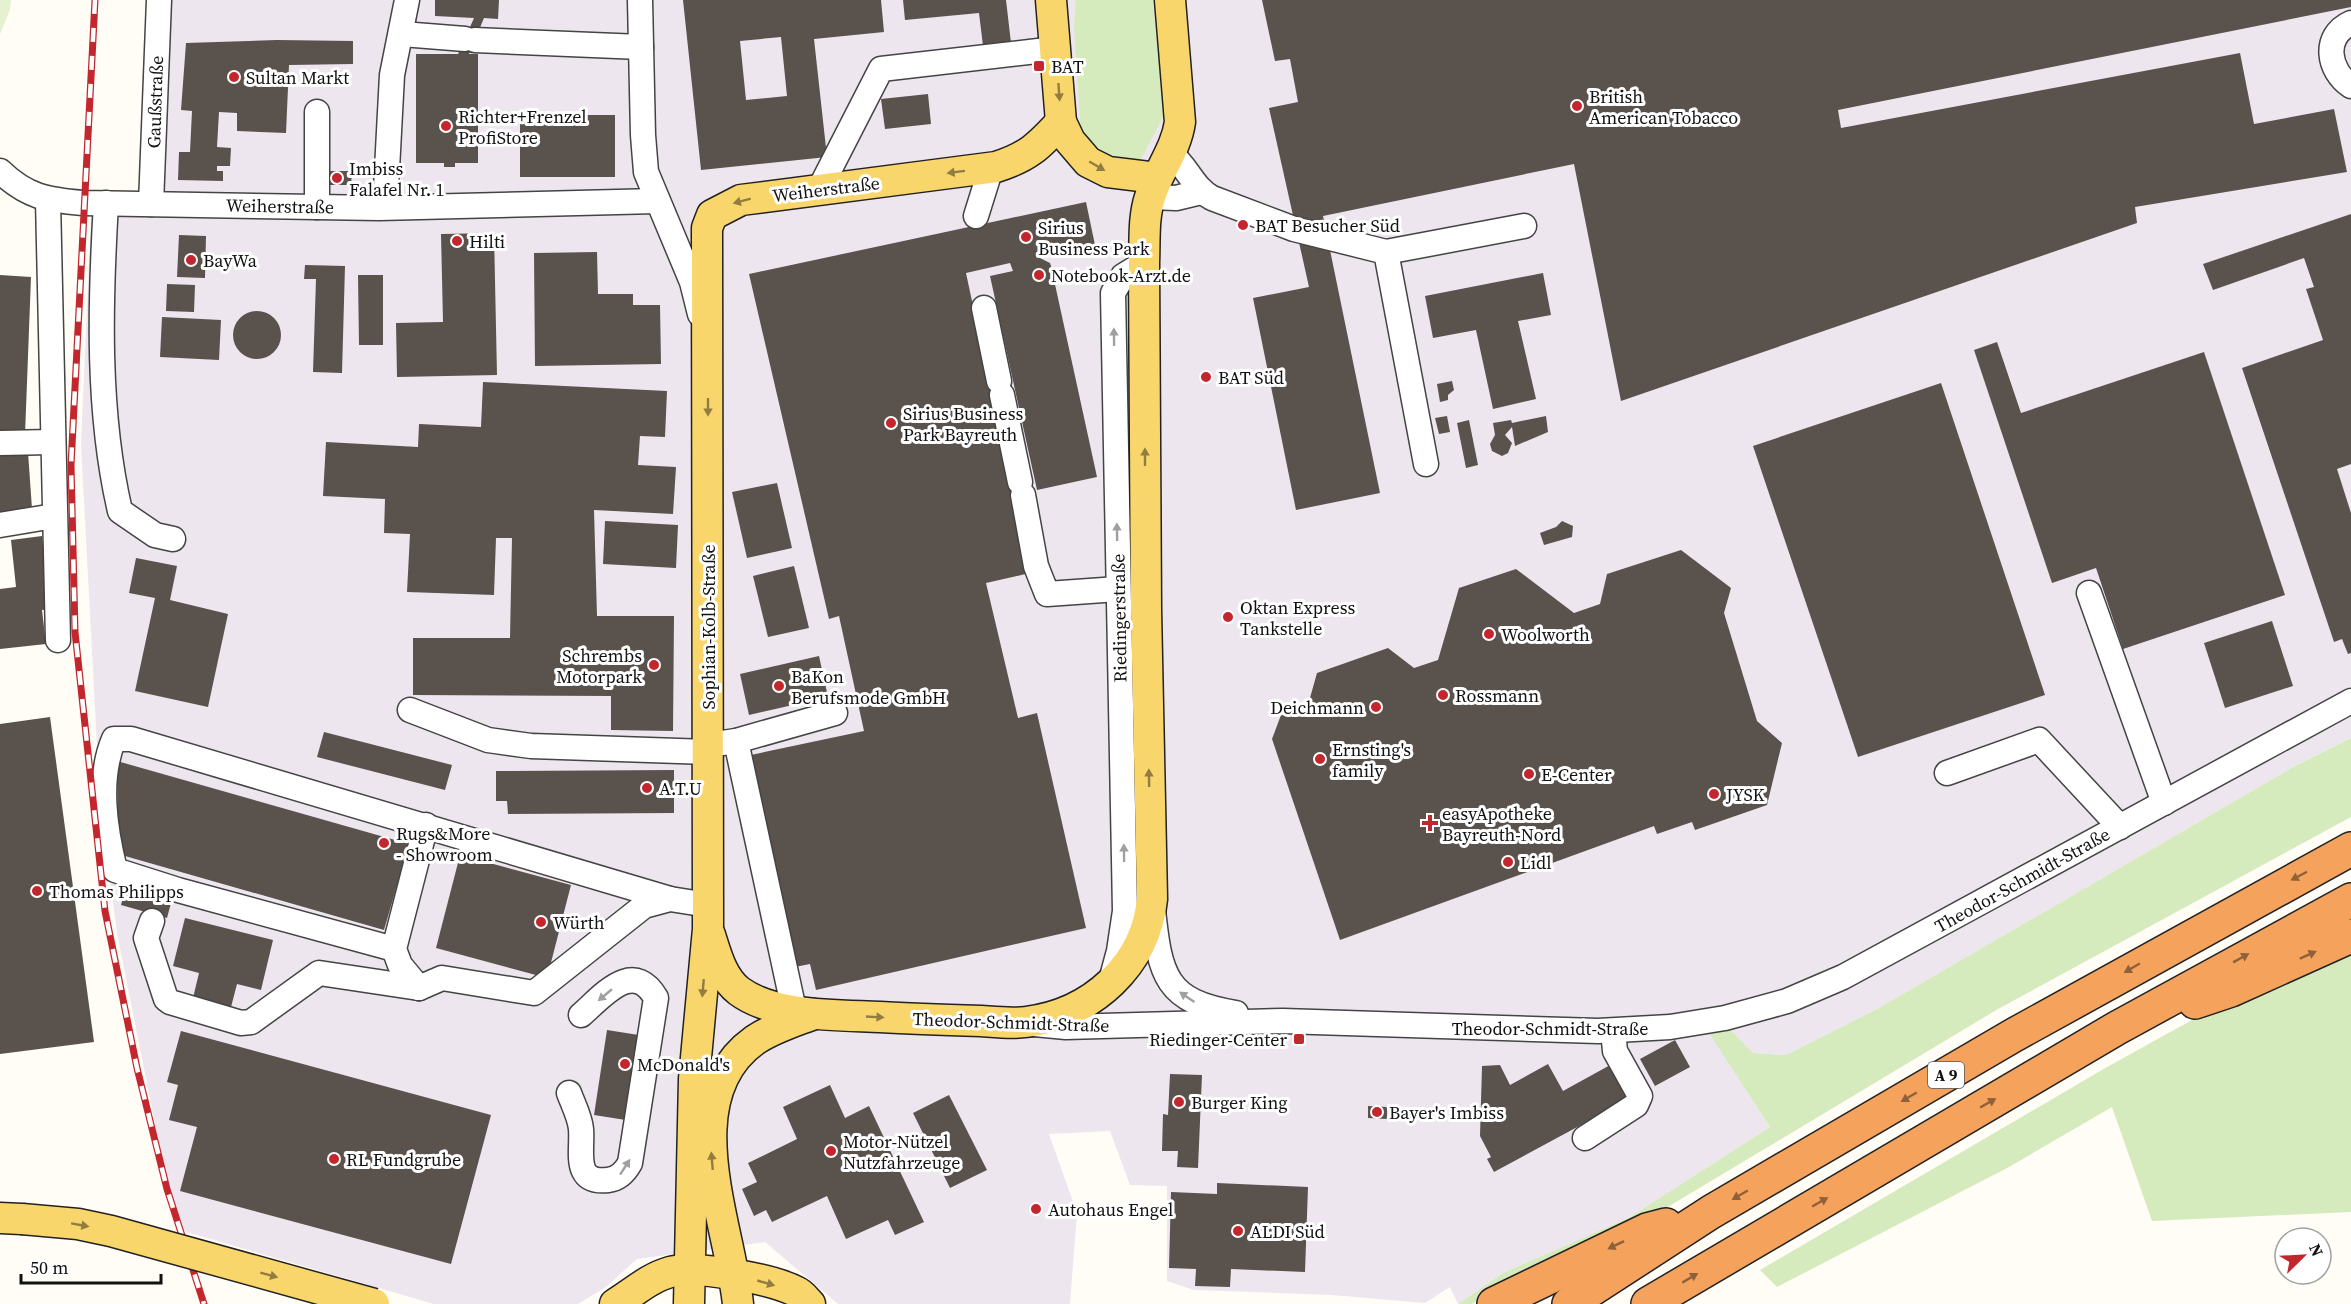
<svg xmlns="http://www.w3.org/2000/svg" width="2351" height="1304" viewBox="0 0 2351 1304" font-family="'Source Serif 4',serif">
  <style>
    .industrial { fill: #eee6ef }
    .green { fill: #d5ebbd }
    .pitch { fill: #e6f2cf }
    .building { fill: #5a524d; fill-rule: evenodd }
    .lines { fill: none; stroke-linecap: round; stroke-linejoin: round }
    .minor-casing { stroke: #444; stroke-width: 27 }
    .major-casing { stroke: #222; stroke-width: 33 }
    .highway-casing { stroke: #222; stroke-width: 36 }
    .minor { stroke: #fff; stroke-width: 24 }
    .major { stroke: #f9d66b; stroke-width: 30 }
    .highway { stroke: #f5a25d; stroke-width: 33 }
    .rail-casing { stroke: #c4262e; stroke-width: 7 }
    .rail { stroke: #fff; stroke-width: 4.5; stroke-dasharray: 14; stroke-linecap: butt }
    .major-bridge-casing { stroke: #222; stroke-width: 33; stroke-linecap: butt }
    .major-bridge { stroke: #f9d66b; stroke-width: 30 }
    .oneway { fill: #917d42 }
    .oneway2 { fill: #a0a0a0 }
    .oneway3 { fill: #8e613b }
    .poi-dot { fill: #c4262e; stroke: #fff; stroke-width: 2 }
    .labels { text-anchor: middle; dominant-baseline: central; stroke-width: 6; stroke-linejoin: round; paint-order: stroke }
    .shield { fill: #fff; stroke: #585858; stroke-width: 1.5 }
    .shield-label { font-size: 16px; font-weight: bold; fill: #111 }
    .poi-label { font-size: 18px; fill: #111; stroke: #fff; text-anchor: start }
    .street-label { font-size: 18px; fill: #111; stroke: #fff }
  </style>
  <rect width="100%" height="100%" fill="#fffdf5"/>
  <polygon class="industrial" points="170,0 2351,0 2351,738 2295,766 1877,1009 1786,1055 1753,1053 1730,1029 1710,1033 1770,1127 1630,1217 1503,1273 1458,1304 1450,1287 1425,1303 1332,1295 1194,1290 1167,1281 1167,1186 1130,1185 1110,1131 1049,1134 1077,1213 1070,1304 838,1304 765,1242 637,1259 606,1287 578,1304 434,1304 183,1231 168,1189 117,933 100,802 81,445 91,216 161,216"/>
  <g class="green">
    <polygon points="1076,0 1153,0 1164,115 1140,161 1098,164 1081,134 1074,28"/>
    <polygon points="2351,738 2351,817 1998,1009 1641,1223 1472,1304 1458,1304 1503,1273 1630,1217 1770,1127 1709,1033 1730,1029 1753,1053 1786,1055 1877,1009 2295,766"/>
    <polygon points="2351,947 2351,1212 2152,1221 2112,1107 2009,1167 1777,1287 1760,1270 2107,1067 2212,1009"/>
  </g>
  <polygon class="pitch" points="0,0 11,0 10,10 0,34"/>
  <g class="building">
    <polygon points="435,0 499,0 498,19 484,18 469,54 478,54 478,163 455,163 455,167 444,167 444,163 416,163 416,54 458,54 474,18 435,16"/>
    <path d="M683,0H881L884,32L814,39L827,157L701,170ZM781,37L787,96L746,100L740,41Z"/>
    <polygon points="903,0 1006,0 1011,43 983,46 979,13 905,20"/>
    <polygon points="1262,0 2351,0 2351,7 1838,110 1841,128 2240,53 2254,124 2334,109 2347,172 2135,207 2137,223 1621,401 1574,164 1323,216 1380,493 1296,510 1253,298 1309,287 1269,108 1298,102 1290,59 1275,61"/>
    <polygon points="277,40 353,41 353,64 289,65 286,133 237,131 237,113 219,112 217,147 231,148 230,166 217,166 217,171 223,171 223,181 178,180 179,152 190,152 192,111 181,110 186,43"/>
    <polygon points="928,94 931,124 885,129 881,99"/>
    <rect x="520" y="115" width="95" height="62"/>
    <polygon points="323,171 352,171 351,185 323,185"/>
    <polygon points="1086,202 1095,245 1038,257 1050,263 1051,266 1097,477 1037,490 990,276 1013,271 1010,263 966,273 1030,573 986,583 1018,718 1037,713 1086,928 816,990 810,964 790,968 746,756 864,731 839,616 829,619 749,274"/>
    <polygon points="2351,214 2351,464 2337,469 2351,513 2351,653 2348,654 2342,639 2334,642 2242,368 2323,340 2306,289 2314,287 2304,258 2213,290 2203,264"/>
    <polygon points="494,233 497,375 397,377 396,323 443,322 441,234"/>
    <polygon points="179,235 206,236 205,278 177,277"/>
    <polygon points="597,252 598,294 633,294 633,305 660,305 661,364 535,366 534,253"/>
    <polygon points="305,265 345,266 342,373 313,372 316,279 304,279"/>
    <polygon points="1543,273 1551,315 1518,321 1536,399 1493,409 1476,330 1433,338 1425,296"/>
    <polygon points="0,275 31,277 25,435 0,434"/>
    <polygon points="358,275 383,275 383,345 359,345"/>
    <polygon points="167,284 195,285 194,312 166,311"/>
    <circle cx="257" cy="335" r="24"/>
    <polygon points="162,317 221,320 219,360 160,357"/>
    <polygon points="1997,342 2021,413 2204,352 2285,595 2123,649 2096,568 2052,583 1974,350"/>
    <polygon points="1452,381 1454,390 1448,395 1448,400 1440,402 1437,384"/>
    <polygon points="483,382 667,391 665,437 640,436 638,465 676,467 673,514 594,510 597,616 674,616 673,731 611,730 611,696 413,695 413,638 510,638 512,538 496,538 494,595 407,592 410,534 384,533 385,499 323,496 326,442 418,447 419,424 481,427"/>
    <polygon points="1941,383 2045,695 1858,757 1753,446"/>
    <polygon points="1447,416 1450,432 1439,434 1435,418"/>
    <polygon points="1546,416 1548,432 1515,446 1512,427 1505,435 1512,443 1508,453 1502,456 1492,451 1490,444 1495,435 1493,423 1511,420 1512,423"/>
    <polygon points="1469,420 1478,465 1466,468 1457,423"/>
    <polygon points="0,450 28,452 32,509 0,514"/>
    <polygon points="777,483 792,548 747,558 732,492"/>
    <polygon points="605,521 678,525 676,568 603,564"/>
    <polygon points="1562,521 1573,526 1572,537 1544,545 1540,533 1556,527"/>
    <polygon points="42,536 50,609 42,610 46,644 0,649 0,589 16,587 11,540"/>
    <polygon points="1681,550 1731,588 1724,613 1757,721 1782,743 1767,805 1695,830 1692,822 1657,834 1654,826 1340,940 1272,739 1281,715 1308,705 1317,673 1388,648 1414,668 1438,660 1459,588 1516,569 1574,613 1600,604 1607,574"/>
    <polygon points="136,558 177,566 170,600 228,614 208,707 135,691 155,598 129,593"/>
    <polygon points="794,566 809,628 768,637 753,576"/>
    <polygon points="2272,621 2293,686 2225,708 2204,643"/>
    <polygon points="819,656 828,697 749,715 740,674"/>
    <polygon points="50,717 94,1042 0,1054 0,724"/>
    <polygon points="324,732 452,765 445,790 317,757"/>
    <polygon points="117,761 409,844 384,930 118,854"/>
    <polygon points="674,770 674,813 508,814 507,801 496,801 496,771"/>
    <polygon points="460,855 571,885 547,978 436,948"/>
    <polygon points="125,890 171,903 167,918 121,905"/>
    <polygon points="185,918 273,940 261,990 237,984 230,1011 192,1002 199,973 173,966"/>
    <polygon points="607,1030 645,1036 632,1121 594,1115"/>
    <polygon points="181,1031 491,1115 451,1264 180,1191 197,1127 169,1120 178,1085 167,1082"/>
    <polygon points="1675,1040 1690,1067 1655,1086 1640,1059"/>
    <polygon points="1548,1064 1563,1091 1612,1064 1631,1098 1494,1172 1487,1159 1491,1157 1480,1136 1482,1066 1500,1065 1510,1085"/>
    <polygon points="1170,1074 1202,1075 1198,1168 1177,1167 1178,1151 1162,1151 1163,1114 1168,1115"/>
    <polygon points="830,1085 845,1118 869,1106 924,1222 895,1235 888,1220 846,1239 827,1196 772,1222 766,1210 754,1216 742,1189 757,1182 748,1163 797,1139 783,1107"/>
    <polygon points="949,1095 987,1170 950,1188 913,1113"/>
    <polygon points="1368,1106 1387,1107 1387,1119 1368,1118"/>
    <polygon points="1217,1183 1308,1187 1305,1272 1231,1269 1230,1287 1195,1286 1196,1269 1169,1268 1171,1192 1217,1194"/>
  </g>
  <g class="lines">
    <defs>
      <g id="minor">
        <polyline points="640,0 643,135 646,172 692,282 700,314"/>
        <path d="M2351,23C2322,36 2328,71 2351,86"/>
        <polyline points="402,34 465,39"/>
        <polyline points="475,40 641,47"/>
        <polyline points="317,112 317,207"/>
        <path d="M1170,153C1188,167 1193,188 1212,198L1294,229L1386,252L1426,464"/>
        <path d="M0,171C27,197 47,200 83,203L379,208L657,201"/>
        <polyline points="819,190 881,69 1055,49"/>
        <polyline points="1150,197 1176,198 1201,192"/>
        <polyline points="48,200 58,640"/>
        <path d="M106,203C100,305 97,412 120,511L155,535L173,539"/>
        <polyline points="151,204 159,0"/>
        <polyline points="385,207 392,75 407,0"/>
        <polyline points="976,216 991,168"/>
        <polyline points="1386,252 1524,226"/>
        <polyline points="984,308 999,381"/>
        <polyline points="1002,395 1020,482"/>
        <polyline points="0,443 52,442"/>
        <polyline points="1023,495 1036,566 1047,594 1118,589"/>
        <polyline points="0,525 54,516"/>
        <polyline points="2089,593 2164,803"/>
        <polyline points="410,710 488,740 531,746 708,752"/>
        <polyline points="736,741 835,713"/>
        <polyline points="708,745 736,741 794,1010"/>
        <polyline points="1947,773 2039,740 2120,827"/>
        <path d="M1153,910C1160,975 1165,1002 1236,1013"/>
        <polyline points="152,921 146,938 166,999 170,1002 241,1023 251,1022 319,973 419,988"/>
        <path d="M394,949L178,890L115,870C105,829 97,779 114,739H131L670,899"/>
        <polyline points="1112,977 1119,951 1125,911 1113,293 1123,276 1144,263"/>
        <polyline points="419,988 442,978 534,993 644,906 670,899 708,905"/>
        <polyline points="419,988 400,965 394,949 426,825"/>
        <polyline points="1034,1024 1066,1027 1283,1021 1598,1031 1670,1027 1725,1018 1787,1001 1843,977 2351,701"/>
        <path d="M569,1093C573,1104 580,1117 581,1129C583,1151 572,1184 608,1180C618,1179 625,1172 630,1163L656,998C633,958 603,996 581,1015"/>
        <polyline points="1585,1138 1636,1105 1640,1096 1615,1051 1613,1031"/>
      </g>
      <g id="major">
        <polyline points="1051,0 1061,122 1070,141 1088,162 1108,172 1157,178"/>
        <path d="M710,935C716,954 722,978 739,991C774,1017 838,1015 880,1017C914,1019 947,1020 981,1021C995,1022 1012,1024 1026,1022C1092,1014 1146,965 1152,899L1146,609L1144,263C1145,241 1143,218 1150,197C1158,171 1176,150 1180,122L1170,0"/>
        <polyline points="0,1218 22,1219"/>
        <path d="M615,1304C633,1293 649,1278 670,1272C696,1265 773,1279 797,1292C802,1294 806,1300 810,1304"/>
        <path d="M689,1304L694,1079L708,929L707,228L712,215L741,200L996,167C1028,157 1039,146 1061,122"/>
        <path d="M738,1304C730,1225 673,1098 755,1040C773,1028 793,1022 814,1014"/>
      </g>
      <g id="highway">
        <polyline points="2195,1002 2231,990 2351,936"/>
        <polyline points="1494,1304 1647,1230 1666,1225"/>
        <polyline points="1569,1304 1711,1212 2014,1035 2351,849"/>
        <polyline points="1648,1304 2117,1028 2351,900"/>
      </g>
    </defs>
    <use href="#minor" class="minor-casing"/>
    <use href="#major" class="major-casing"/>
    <use href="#highway" class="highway-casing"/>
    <use href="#minor" class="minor"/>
    <use href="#major" class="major"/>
    <use href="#highway" class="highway"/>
    <defs>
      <polyline id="rail" points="95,0 71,465 75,632 105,911 137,1068 167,1189 204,1304"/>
    </defs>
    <use href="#rail" class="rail-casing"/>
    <use href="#rail" class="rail"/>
    <defs>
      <polyline id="major-bridge" points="22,1219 78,1224 111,1231 374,1304"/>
    </defs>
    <use href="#major-bridge" class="major-bridge-casing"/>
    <use href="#major-bridge" class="major-bridge"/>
  </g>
  <defs><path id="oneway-solid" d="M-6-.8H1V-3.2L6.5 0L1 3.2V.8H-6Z" transform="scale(1.5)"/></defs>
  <g class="oneway">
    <use href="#oneway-solid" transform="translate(1059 92) rotate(86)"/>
    <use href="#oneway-solid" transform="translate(1097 166) rotate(30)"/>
    <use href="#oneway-solid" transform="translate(956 172) rotate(173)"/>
    <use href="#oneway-solid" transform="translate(742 201) rotate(165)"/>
    <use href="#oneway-solid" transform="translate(708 407) rotate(90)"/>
    <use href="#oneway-solid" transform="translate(1145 457) rotate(-90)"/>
    <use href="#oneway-solid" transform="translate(1149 778) rotate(-91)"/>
    <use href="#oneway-solid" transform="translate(703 988) rotate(95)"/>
    <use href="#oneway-solid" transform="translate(875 1017) rotate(3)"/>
    <use href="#oneway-solid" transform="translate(712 1161) rotate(-95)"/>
    <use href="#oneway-solid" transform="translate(80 1225) rotate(10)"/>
    <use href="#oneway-solid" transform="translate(269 1275) rotate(15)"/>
    <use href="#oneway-solid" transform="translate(766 1283) rotate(16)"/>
  </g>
  <g class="oneway2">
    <use href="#oneway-solid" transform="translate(1114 337) rotate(-91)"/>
    <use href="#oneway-solid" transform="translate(1117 532) rotate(-91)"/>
    <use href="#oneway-solid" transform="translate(1124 853) rotate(-91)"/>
    <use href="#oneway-solid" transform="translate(605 995) rotate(140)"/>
    <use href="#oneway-solid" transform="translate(1187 997) rotate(-146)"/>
    <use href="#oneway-solid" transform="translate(625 1167) rotate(-57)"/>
  </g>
  <g class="oneway3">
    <use href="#oneway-solid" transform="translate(2299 876) rotate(152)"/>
    <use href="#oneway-solid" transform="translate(2308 955) rotate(-24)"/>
    <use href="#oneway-solid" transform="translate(2241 958) rotate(-29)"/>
    <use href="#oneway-solid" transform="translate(2132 968) rotate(150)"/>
    <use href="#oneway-solid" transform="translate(1909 1097) rotate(150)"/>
    <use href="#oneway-solid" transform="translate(1988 1103) rotate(-30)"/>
    <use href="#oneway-solid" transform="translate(1740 1195) rotate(150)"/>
    <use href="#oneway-solid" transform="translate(1820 1202) rotate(-30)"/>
    <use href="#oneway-solid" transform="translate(1616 1245) rotate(154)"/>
    <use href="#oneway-solid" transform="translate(1690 1278) rotate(-31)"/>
  </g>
  <g class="poi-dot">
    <rect x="1033" y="60" width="12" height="12" rx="3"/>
    <circle cx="234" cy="77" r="6"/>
    <circle cx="1577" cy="106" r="6"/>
    <circle cx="446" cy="126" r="6"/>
    <circle cx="337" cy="178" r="6"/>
    <circle cx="1243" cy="225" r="6"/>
    <circle cx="1026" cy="237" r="6"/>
    <circle cx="457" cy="241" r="6"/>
    <circle cx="191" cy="260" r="6"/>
    <circle cx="1039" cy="275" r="6"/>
    <circle cx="1206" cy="377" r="6"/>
    <circle cx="891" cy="423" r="6"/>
    <circle cx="1228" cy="617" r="6"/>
    <circle cx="1489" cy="634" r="6"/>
    <circle cx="654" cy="665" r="6"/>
    <circle cx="779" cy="686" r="6"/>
    <circle cx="1443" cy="695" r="6"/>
    <circle cx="1376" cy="707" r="6"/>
    <circle cx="1320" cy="759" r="6"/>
    <circle cx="1529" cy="774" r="6"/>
    <circle cx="647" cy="788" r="6"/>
    <circle cx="1714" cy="794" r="6"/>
    <path d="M1427 814h6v6h6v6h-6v6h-6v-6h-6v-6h6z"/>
    <circle cx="384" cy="843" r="6"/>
    <circle cx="1508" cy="862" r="6"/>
    <circle cx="37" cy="891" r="6"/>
    <circle cx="541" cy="922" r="6"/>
    <rect x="1293" y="1033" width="12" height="12" rx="3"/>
    <circle cx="625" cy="1064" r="6"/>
    <circle cx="1179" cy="1102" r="6"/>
    <circle cx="1377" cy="1112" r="6"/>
    <circle cx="831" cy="1151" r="6"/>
    <circle cx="334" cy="1159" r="6"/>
    <circle cx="1036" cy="1209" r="6"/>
    <circle cx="1238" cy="1231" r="6"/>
  </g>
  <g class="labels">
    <rect class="shield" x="1928" y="1062" width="36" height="26" rx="4.5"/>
    <g class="shield-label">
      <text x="1946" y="1075">A 9</text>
    </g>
    <g class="poi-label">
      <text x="1051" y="66">BAT</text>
      <text x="246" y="77">Sultan Markt</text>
      <text x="1589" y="96">British<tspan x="1589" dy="21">American Tobacco</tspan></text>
      <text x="458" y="116">Richter+Frenzel<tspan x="458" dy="21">ProfiStore</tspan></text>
      <text x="349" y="168">Imbiss<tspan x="349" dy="21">Falafel Nr. 1</tspan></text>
      <text x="1255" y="225">BAT Besucher Süd</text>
      <text x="1038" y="227">Sirius<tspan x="1038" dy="21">Business Park</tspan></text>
      <text x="469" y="241">Hilti</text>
      <text x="203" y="260">BayWa</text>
      <text x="1051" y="275">Notebook-Arzt.de</text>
      <text x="1218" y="377">BAT Süd</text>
      <text x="903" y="413">Sirius Business<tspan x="903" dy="21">Park Bayreuth</tspan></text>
      <text x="1240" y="607">Oktan Express<tspan x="1240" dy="21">Tankstelle</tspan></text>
      <text x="1501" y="634">Woolworth</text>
      <text x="642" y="655" text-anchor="end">Schrembs<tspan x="642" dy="21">Motorpark</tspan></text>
      <text x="791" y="676">BaKon<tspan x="791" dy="21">Berufsmode GmbH</tspan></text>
      <text x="1455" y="695">Rossmann</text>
      <text x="1364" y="707" text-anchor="end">Deichmann</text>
      <text x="1332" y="749">Ernsting's<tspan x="1332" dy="21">family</tspan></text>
      <text x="1541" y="774">E-Center</text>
      <text x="659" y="788">A.T.U</text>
      <text x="1726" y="794">JYSK</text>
      <text x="1442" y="813">easyApotheke<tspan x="1442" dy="21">Bayreuth-Nord</tspan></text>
      <text x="396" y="833">Rugs&amp;More<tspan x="396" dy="21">- Showroom</tspan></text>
      <text x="1520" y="862">Lidl</text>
      <text x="49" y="891">Thomas Philipps</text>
      <text x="553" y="922">Würth</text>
      <text x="1287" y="1039" text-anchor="end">Riedinger-Center</text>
      <text x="637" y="1064">McDonald's</text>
      <text x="1191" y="1102">Burger King</text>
      <text x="1389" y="1112">Bayer's Imbiss</text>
      <text x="843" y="1141">Motor-Nützel<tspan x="843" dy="21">Nutzfahrzeuge</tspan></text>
      <text x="346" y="1159">RL Fundgrube</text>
      <text x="1048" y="1209">Autohaus Engel</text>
      <text x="1250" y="1231">ALDI Süd</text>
    </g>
    <g class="street-label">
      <text transform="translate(155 102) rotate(-88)">Gaußstraße</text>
      <text transform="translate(826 189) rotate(-7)">Weiherstraße</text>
      <text transform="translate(280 206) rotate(1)">Weiherstraße</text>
      <text transform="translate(1119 618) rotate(-91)">Riedingerstraße</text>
      <text transform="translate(708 627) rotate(-90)">Sophian-Kolb-Straße</text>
      <text transform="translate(2022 880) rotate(-29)">Theodor-Schmidt-Straße</text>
      <text transform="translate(1011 1022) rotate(2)">Theodor-Schmidt-Straße</text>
      <text x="1550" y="1028">Theodor-Schmidt-Straße</text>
    </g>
  </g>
  <g transform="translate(2303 1256) rotate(66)"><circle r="28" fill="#ffffff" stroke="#a0a0a0" stroke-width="1.5"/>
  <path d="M0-4.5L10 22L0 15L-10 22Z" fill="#c4262e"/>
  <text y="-9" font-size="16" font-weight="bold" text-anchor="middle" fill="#111111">N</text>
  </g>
  <path d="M21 1274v9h140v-9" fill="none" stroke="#111111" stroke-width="3"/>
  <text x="30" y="1274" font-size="18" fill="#111111" stroke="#ffffff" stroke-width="4.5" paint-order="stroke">50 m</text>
</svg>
